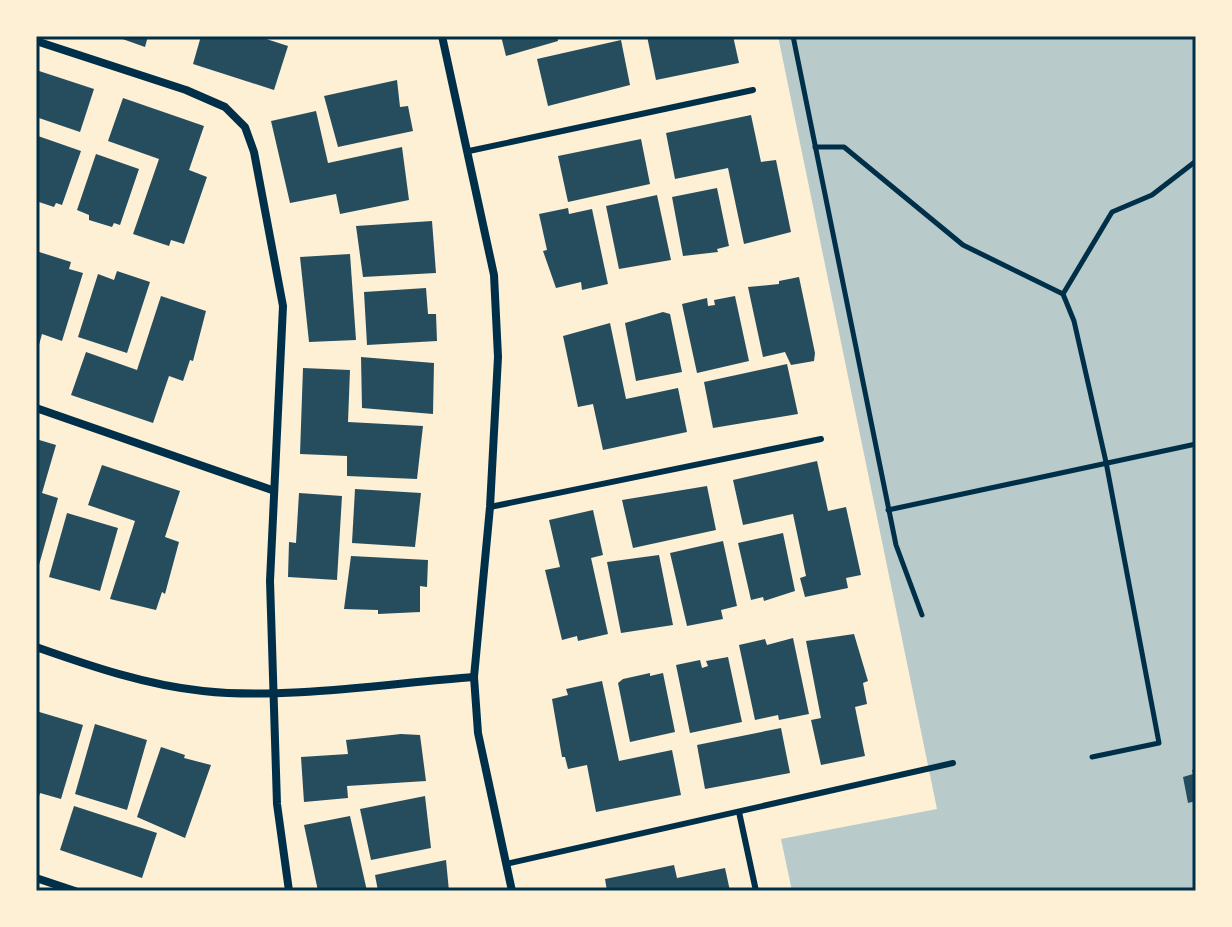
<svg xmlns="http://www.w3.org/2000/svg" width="1232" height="927" viewBox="0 0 1232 927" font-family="'IBM Plex Sans',sans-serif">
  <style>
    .green { fill: #b9caca }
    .building { fill: #264d5e }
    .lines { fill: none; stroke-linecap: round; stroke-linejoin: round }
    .path { stroke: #003049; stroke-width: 5 }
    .service { stroke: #003049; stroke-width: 6 }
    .minor { stroke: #003049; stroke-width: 8 }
    .neatline { fill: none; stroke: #003049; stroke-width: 3 }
  </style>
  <rect width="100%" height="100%" fill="#fdf0d5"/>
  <polygon class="green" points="778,36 1196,36 1196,891 792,891 781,839 937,809"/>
  <g class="building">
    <polygon points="114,36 148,36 145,47"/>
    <polygon points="201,36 257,36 288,46 274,90 193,64"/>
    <polygon points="501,36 557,36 558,41 506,56"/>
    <polygon points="647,36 733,36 739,63 656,80"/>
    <polygon points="621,40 630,85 548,106 537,59"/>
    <polygon points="36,70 94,89 80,132 36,117"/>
    <polygon points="397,80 400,107 408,106 413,131 338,147 324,96"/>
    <polygon points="123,98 204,126 189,170 207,177 184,244 171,240 169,246 133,234 159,159 108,141"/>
    <polygon points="316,111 328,163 402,147 409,200 340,214 336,194 290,203 271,121"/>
    <polygon points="751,115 761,162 776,160 791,232 744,244 728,168 675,179 666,133"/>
    <polygon points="38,136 81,151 62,205 56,203 54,207 36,201"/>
    <polygon points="641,139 650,184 568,202 558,156"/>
    <polygon points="96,154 139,169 120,225 114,223 112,227 89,220 89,215 77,210"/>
    <polygon points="717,188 729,246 717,249 718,252 683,256 672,197"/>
    <polygon points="657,195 671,260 619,269 606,206"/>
    <polygon points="568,208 569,214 592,209 608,284 582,290 581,282 556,288 543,251 547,250 539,214"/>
    <polygon points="432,221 436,273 363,277 356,226"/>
    <polygon points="36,251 71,262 69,269 83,273 62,341 42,334 37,352"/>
    <polygon points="350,254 356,340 309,342 300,257"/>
    <polygon points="117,271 150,282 127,353 78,337 98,274 114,280"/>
    <polygon points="799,277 815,353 814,361 791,365 785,352 763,357 748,287 779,284 779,281"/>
    <polygon points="426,288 428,314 436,314 437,341 367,345 364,292"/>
    <polygon points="161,296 206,311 193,361 190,360 183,381 169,376 153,423 71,395 86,352 137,370"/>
    <polygon points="735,296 749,361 697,373 682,304 707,298 708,306 715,305 714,300"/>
    <polygon points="663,312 670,314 682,372 636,381 625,323"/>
    <polygon points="610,323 626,399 678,388 687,432 603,450 593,404 578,407 563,336"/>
    <polygon points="361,357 434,363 433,414 362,408"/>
    <polygon points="787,364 798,414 713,428 704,382"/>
    <polygon points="303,368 350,370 348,422 423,426 417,479 347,476 347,456 300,454"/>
    <polygon points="36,439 56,445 42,493 58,498 37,572"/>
    <polygon points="817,461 828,511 846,507 861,575 846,578 848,588 805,597 800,578 806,576 793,514 743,525 733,480"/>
    <polygon points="102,465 180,491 165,537 179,542 165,594 162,592 156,610 110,599 135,521 88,505"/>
    <polygon points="707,486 716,530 633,548 622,500"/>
    <polygon points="355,489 421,493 415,547 352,543"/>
    <polygon points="299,493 342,496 337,580 288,577 289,542 296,543"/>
    <polygon points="593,510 603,555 591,558 608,634 578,641 577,636 562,640 545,570 560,567 549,520"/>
    <polygon points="67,513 118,528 100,591 49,577"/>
    <polygon points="783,533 795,591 764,601 763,597 751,600 738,543"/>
    <polygon points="723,541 737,606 721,610 723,619 687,626 670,553"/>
    <polygon points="659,555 673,625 621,633 607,562"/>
    <polygon points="351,556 428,560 427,587 420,586 420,612 378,614 378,610 344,609"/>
    <polygon points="854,634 868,681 863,683 867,704 855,707 865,756 821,765 811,720 821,718 806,641"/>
    <polygon points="793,638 809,714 779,720 778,715 755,720 739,645 765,639 767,645"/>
    <polygon points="728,657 742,722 690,733 676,665 700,660 702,668 708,666 706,661"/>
    <polygon points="650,673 650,676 663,673 675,732 630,742 618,683 623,679"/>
    <polygon points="602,681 619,761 672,750 681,795 596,812 587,765 568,769 565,757 562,757 552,699 568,695 566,689"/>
    <polygon points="36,711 83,725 61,799 40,793 37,804"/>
    <polygon points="95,724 147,740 127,810 75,794"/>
    <polygon points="781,728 790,773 705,789 697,745"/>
    <polygon points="401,734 420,735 426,781 347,786 348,798 304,802 301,757 348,754 346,740"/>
    <polygon points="161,747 185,755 184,758 211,765 185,838 137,817"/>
    <polygon points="1196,769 1196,801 1188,803 1183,777 1193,774 1192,770"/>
    <polygon points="425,796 431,848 371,860 360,809"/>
    <polygon points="74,806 157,833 142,878 60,850"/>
    <polygon points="350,816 367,891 318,891 304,825"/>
    <polygon points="446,860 449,891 378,891 375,875"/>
    <polygon points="674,865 677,878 725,868 730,891 607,891 605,879"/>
  </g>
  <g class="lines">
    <g class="path">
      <polyline points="793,36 896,545 922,615"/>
      <polyline points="815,147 844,147 963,245 1063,294"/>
      <polyline points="888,510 1196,444"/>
      <polyline points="1092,757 1159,743 1106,462 1074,321 1063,294 1112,212 1152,195 1196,161"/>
    </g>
    <g class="service">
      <polyline points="469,151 753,90"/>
      <polyline points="490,507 821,439"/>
      <polyline points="739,812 756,891"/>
      <polyline points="506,864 953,763"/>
    </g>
    <g class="minor">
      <polyline points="442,36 494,275 498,357 490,507 474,677 478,733 512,891"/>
      <polyline points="36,41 186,90 225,107 245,127 254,152 283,306 270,581 277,804 289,891"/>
      <polyline points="36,408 272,490"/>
      <path d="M36,647C90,666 146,685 203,691C284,700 391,683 474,677"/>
      <polyline points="36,878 75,891"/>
    </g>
  </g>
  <rect width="1232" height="927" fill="none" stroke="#fdf0d5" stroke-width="76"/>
  <rect x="38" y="38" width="1156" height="851" class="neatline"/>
</svg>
